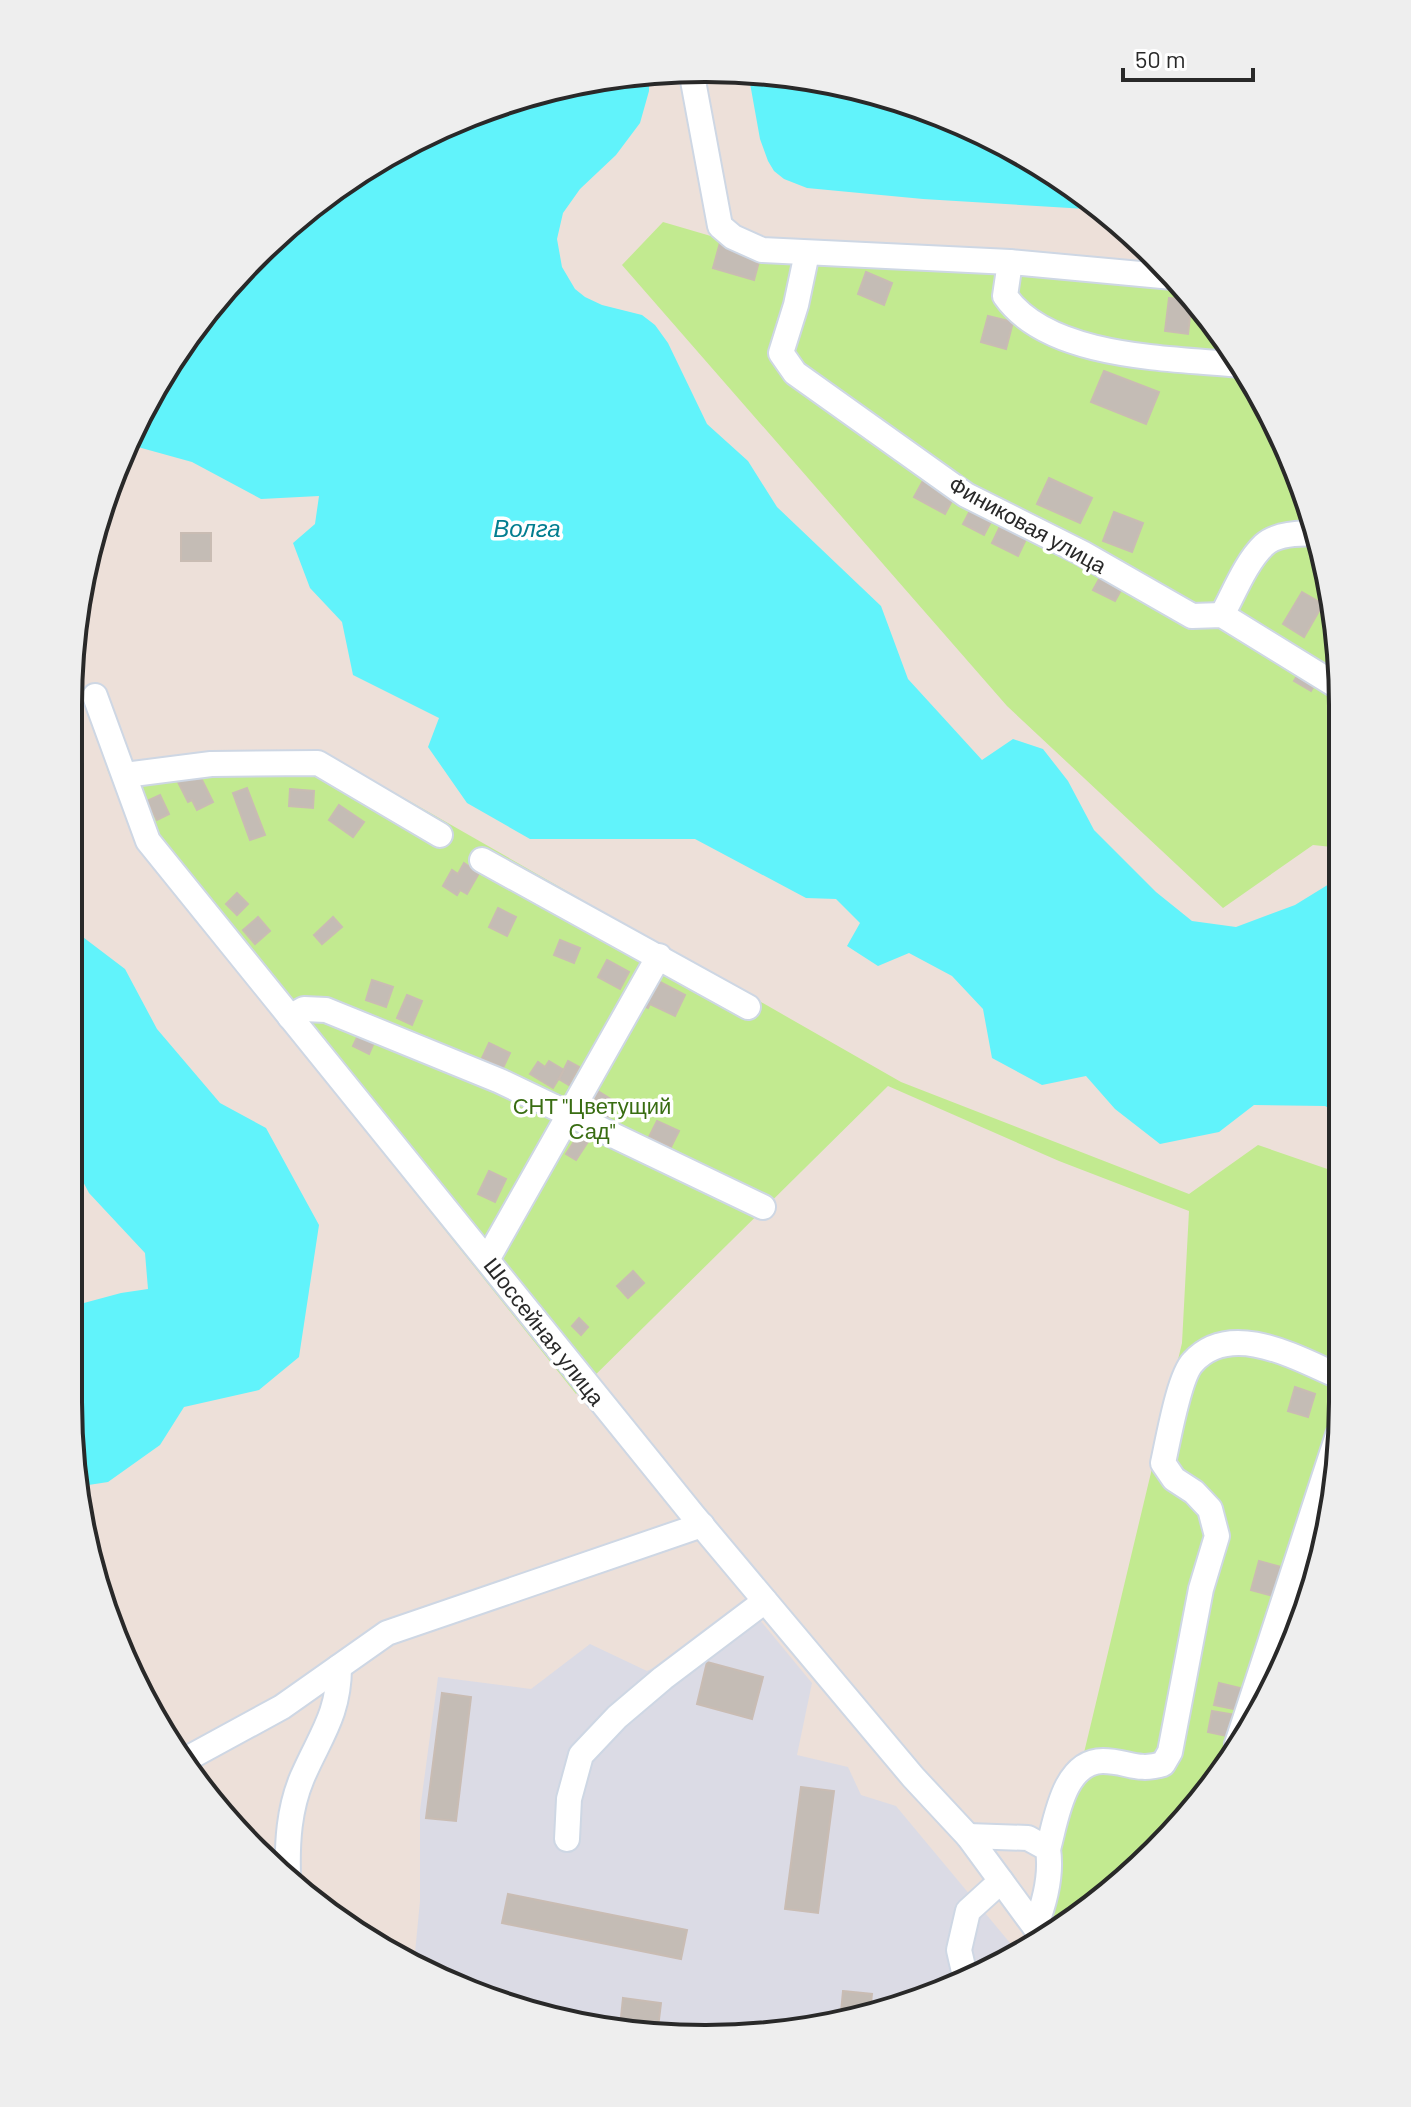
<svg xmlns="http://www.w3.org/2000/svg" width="1411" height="2107" viewBox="0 0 1411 2107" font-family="Barlow,sans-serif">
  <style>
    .industrial { fill: #dbdbe5 }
    .green { fill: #c2ea90 }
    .water { fill: #61f3fb }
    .building { fill: #c4bcb5; stroke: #c9bcb3; stroke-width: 2 }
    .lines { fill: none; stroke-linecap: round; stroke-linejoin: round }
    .minor-casing { stroke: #ced7e4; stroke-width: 28 }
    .minor { stroke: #fff; stroke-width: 24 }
    .labels { text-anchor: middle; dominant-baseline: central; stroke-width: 7; stroke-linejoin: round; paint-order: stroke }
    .street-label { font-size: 22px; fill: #292929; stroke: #fff }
    .park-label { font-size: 22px; fill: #396d12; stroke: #fff }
    .water-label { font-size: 24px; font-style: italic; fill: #037e90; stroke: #fff }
    .rim { fill: none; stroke: #292929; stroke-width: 4 }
  </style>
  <rect width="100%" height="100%" fill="#ede0d9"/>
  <polygon class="industrial" points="759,1619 812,1683 797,1755 848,1767 861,1795 896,1806 1020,1955 830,2027 663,2038 462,1991 414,1963 420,1901 420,1810 438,1677 531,1689 590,1644 647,1671 744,1623"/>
  <g class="green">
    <polygon points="663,222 721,239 1178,282 1212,318 1277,424 1321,541 1342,664 1341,848 1313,845 1223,908 1007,706 622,265"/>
    <polygon points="197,754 327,754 901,1082 1189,1194 1258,1145 1339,1173 1337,1485 1277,1683 1184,1822 1039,1941 1182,1343 1189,1211 1059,1161 888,1086 576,1394 140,849 107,769 128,761"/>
  </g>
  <g class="water">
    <polygon points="649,72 649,91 640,123 616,155 580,189 563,213 557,239 562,267 575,289 585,297 602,305 642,315 655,325 668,343 707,424 748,461 777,507 881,606 908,679 982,760 1013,739 1043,749 1068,781 1094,830 1156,892 1192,921 1236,927 1295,905 1334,881 1341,884 1339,1113 1325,1106 1254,1105 1219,1132 1160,1144 1115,1109 1086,1076 1042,1085 992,1058 983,1009 952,976 909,953 878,966 847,946 860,923 836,899 806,898 695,839 530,839 467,803 428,747 439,718 353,675 342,622 310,588 293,543 315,524 319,496 261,499 192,462 127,444 134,424 227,285 318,199 424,134 541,90"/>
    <path d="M748,72C842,75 941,108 1023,153C1051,168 1077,191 1103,210L923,199L807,188L784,179L774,171L768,161L760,139Z"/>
    <polygon points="71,928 125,969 157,1029 220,1103 266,1128 319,1225 299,1357 259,1390 184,1407 160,1445 108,1482 82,1486 68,1401 69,1307 121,1293 148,1289 145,1253 89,1193 70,1157"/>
  </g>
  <g class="building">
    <polygon points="721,239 761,254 754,280 713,268"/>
    <polygon points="866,272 892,283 884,305 858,294"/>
    <polygon points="1169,298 1192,300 1188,334 1165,331"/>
    <polygon points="988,316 1013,322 1006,349 981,342"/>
    <polygon points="1104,371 1159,392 1146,424 1091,402"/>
    <polygon points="925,477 956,493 945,514 914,497"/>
    <polygon points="1049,478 1092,498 1080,523 1037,504"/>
    <polygon points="973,505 994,516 984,535 963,524"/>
    <polygon points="1114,512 1143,523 1132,552 1103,541"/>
    <polygon points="1003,520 1029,533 1018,556 992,543"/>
    <rect x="181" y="533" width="30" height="28"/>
    <polygon points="1103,572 1125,583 1115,601 1093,590"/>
    <polygon points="1302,592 1323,604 1304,637 1283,624"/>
    <polygon points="1301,669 1318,679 1311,691 1294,681"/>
    <polygon points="196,768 213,802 197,810 192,800 188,802 176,778"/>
    <polygon points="247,788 265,835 250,840 233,793"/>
    <polygon points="290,789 314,791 313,808 289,806"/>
    <polygon points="160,795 169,814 157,820 147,801"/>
    <polygon points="339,805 364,822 353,837 329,820"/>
    <polygon points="464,863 479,873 467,894 460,890 457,895 443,886 452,870 458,874"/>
    <polygon points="237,893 248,904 237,915 226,904"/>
    <polygon points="498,908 516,917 507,936 489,927"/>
    <polygon points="258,917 270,931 255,944 243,930"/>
    <polygon points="333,917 342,927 322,944 314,935"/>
    <polygon points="560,940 580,948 574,963 554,955"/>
    <polygon points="607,960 629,972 620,989 598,977"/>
    <polygon points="372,980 393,987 386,1007 366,1000"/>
    <polygon points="660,982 685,995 675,1016 650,1004 648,1008 640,1004 649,987 656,990"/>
    <polygon points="407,995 422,1001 412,1025 397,1018"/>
    <polygon points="360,1031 376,1038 369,1054 353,1046"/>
    <polygon points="489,1043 510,1053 503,1068 482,1058"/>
    <polygon points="549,1061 564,1070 553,1088 530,1074 538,1062 545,1067"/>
    <polygon points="568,1061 579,1067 569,1085 559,1079"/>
    <polygon points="598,1091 617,1103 606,1121 587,1110"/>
    <polygon points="657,1121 679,1131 671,1147 649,1137"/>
    <polygon points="581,1131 591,1137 576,1160 566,1154"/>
    <polygon points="489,1171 506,1179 495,1202 478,1194"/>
    <polygon points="633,1271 644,1283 628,1298 617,1286"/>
    <polygon points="579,1318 588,1327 581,1335 572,1326"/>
    <polygon points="1295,1387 1315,1394 1308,1417 1288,1411"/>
    <polygon points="1259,1561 1285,1568 1277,1597 1251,1590"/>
    <polygon points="707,1662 763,1677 752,1719 697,1704"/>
    <polygon points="1219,1683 1244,1689 1239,1710 1214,1705"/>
    <polygon points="442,1693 471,1697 456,1821 426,1818"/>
    <polygon points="1212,1711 1236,1715 1232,1737 1208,1732"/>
    <polygon points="801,1787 834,1791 818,1913 785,1909"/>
    <polygon points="508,1894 687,1930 681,1959 502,1923"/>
    <polygon points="843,1991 872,1994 870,2012 840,2023"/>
    <polygon points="480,1995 509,1995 510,2002"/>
    <polygon points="623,1998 661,2003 657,2036 620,2027"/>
  </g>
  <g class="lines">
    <defs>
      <g id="minor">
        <polyline points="691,70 720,226 733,237 762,250 1010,262 1173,277"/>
        <polyline points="807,253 796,305 781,353 795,373 966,495 1082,553 1192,616 1222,615 1342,689"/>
        <path d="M1010,262L1005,296C1049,359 1171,358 1241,365"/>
        <path d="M1222,615C1234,593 1246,562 1264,545C1277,533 1303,533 1319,534"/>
        <polyline points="95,696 148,841 693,1515 913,1777 968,1836 1043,1938"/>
        <polyline points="125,775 211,764 318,763 440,835"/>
        <polyline points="482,860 748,1007"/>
        <polyline points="290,1017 304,1009 326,1010 500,1081 763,1207"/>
        <polyline points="488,1258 659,956"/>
        <polyline points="1237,1744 1338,1435"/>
        <polyline points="181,1762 282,1707 387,1633 702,1525"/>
        <path d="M968,1836L1028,1838L1048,1849C1052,1876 1045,1902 1035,1927"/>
        <polyline points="567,1839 569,1799 581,1755 617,1717 663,1678 765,1601"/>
        <path d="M1048,1849C1056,1821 1063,1761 1103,1761C1127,1761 1137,1772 1163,1764L1170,1752L1201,1589L1217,1536L1210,1509L1194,1492L1174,1479L1163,1463C1168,1441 1179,1376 1193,1362C1231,1320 1297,1358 1338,1376"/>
        <path d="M288,1876C287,1842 289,1809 302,1778C320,1736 339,1715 339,1667"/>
        <polyline points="965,1976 959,1950 968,1911 1001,1881"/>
      </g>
    </defs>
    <use href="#minor" class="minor-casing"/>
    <use href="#minor" class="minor"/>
  </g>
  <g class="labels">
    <g class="street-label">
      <text transform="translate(1028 524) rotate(29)">Финиковая улица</text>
      <text transform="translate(545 1331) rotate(52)">Шоссейная улица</text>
    </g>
    <g class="park-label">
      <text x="592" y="1105">СНТ "Цветущий<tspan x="592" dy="25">Сад"</tspan></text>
    </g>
    <g class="water-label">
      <text x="527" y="527">Волга</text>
    </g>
  </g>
  <path d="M0 0H1411V2107H0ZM705 82H706A623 623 0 0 1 1329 705V1402A623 623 0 0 1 706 2025H705A623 623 0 0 1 82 1402V705A623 623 0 0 1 705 82Z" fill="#eee" fill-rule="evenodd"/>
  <path class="rim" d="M705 82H706A623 623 0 0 1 1329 705V1402A623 623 0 0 1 706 2025H705A623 623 0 0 1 82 1402V705A623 623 0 0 1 705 82Z"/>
  <path d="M1123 68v12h130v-12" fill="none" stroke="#292929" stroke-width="4"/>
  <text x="1135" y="68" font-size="24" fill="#292929" stroke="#ffffff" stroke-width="6" paint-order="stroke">50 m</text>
</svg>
